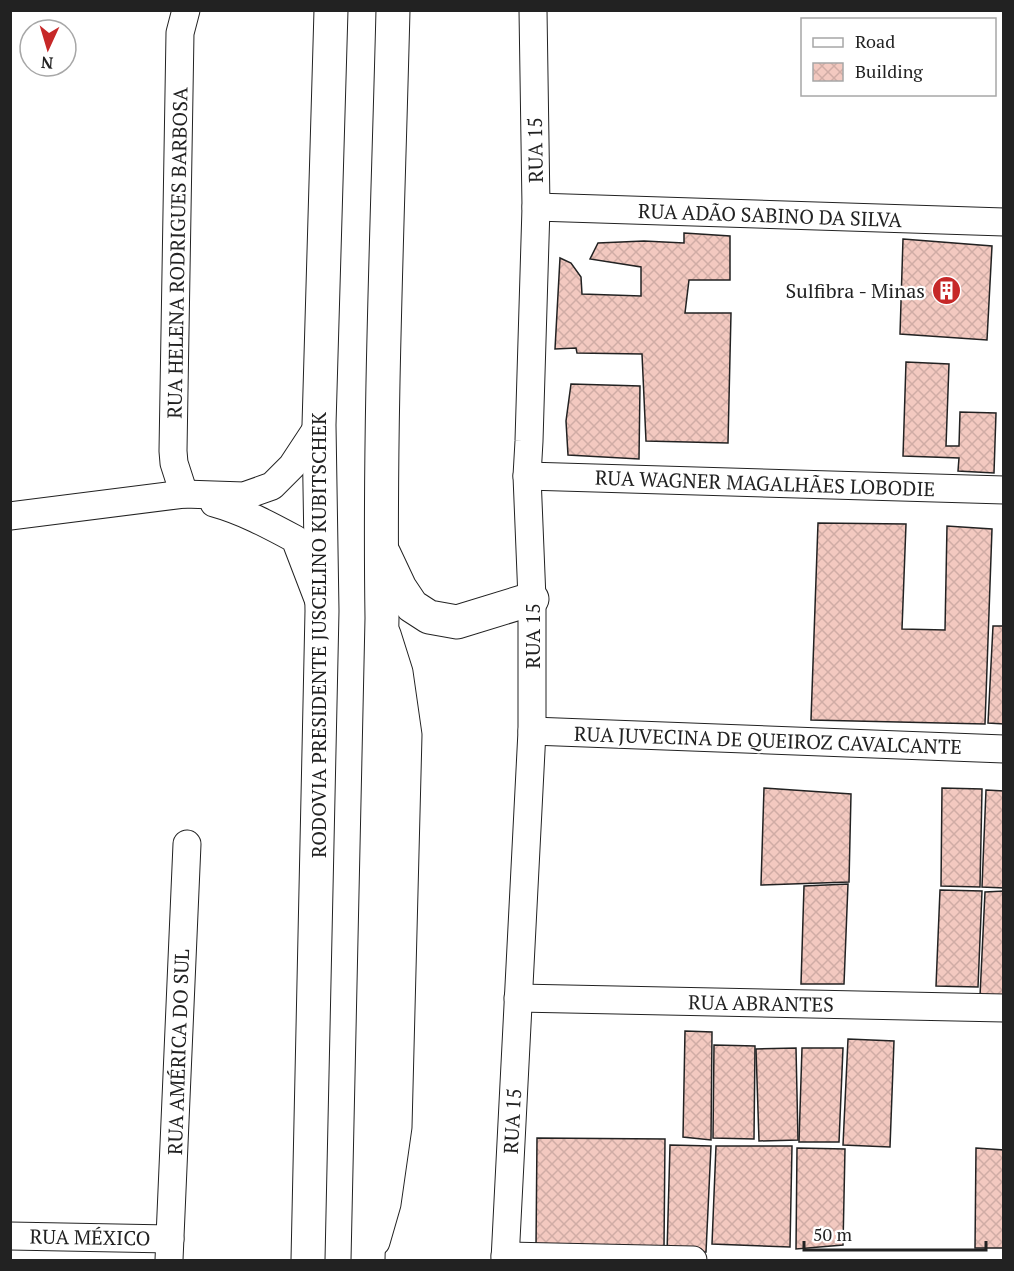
<svg xmlns="http://www.w3.org/2000/svg" width="1014" height="1271" viewBox="0 0 1014 1271" font-family="'PT Serif',serif">
  <style>
    .building { fill: url(#building-cross-hatch); stroke: #222; stroke-width: 1.5 }
    .lines { fill: none; stroke-linecap: round; stroke-linejoin: round }
    .minor-casing { stroke: #222; stroke-width: 29 }
    .highway-casing { stroke: #222; stroke-width: 35 }
    .minor { stroke: #fff; stroke-width: 27 }
    .highway { stroke: #fff; stroke-width: 33 }
    .labels { text-anchor: middle; dominant-baseline: central; stroke-width: 4.5; stroke-linejoin: round; paint-order: stroke }
    .street-label { font-size: 20px; fill: #222; stroke: #fff }
    .poi-label { font-size: 20px; fill: #222; stroke: #fff; text-anchor: end }
  </style>
  <defs>
    <pattern id="building-cross-hatch" width="8" height="8" patternUnits="userSpaceOnUse" patternTransform="scale(1.5)"><rect width="8" height="8" fill="#f3c9c0"/><path d="M0 0l8 8M0 8l8-8" fill="none" stroke="#d0aca5"/></pattern>
  </defs>
  <rect width="100%" height="100%" fill="#fff"/>
  <g class="building">
    <polygon points="684,233 730,236 730,280 689,280 685,313 731,313 728,443 646,441 642,354 577,353 576,348 555,349 560,258 571,263 581,277 582,294 641,296 641,267 590,259 598,243 644,241 684,243"/>
    <polygon points="903,239 992,246 987,340 900,334"/>
    <polygon points="906,362 949,364 946,446 959,446 960,412 996,413 994,473 958,471 959,458 903,456"/>
    <polygon points="571,384 640,386 639,459 568,455 566,421"/>
    <polygon points="818,523 906,524 902,629 945,630 947,526 992,529 985,724 811,720"/>
    <polygon points="993,626 1004,626 1004,724 988,723"/>
    <polygon points="764,788 851,794 849,882 761,885"/>
    <polygon points="942,788 982,789 980,887 941,886"/>
    <polygon points="986,790 1004,791 1004,888 982,887"/>
    <polygon points="848,884 844,984 801,984 804,886"/>
    <polygon points="940,890 982,891 978,987 936,986"/>
    <polygon points="1004,891 1004,997 980,996 985,892"/>
    <polygon points="685,1031 712,1032 711,1140 683,1137"/>
    <polygon points="848,1039 894,1041 890,1147 843,1145"/>
    <polygon points="714,1045 755,1046 754,1139 713,1138"/>
    <polygon points="796,1048 798,1140 759,1141 756,1049"/>
    <polygon points="802,1048 843,1048 839,1142 799,1142"/>
    <polygon points="537,1138 665,1139 664,1248 536,1247"/>
    <polygon points="670,1145 711,1146 706,1252 667,1253"/>
    <polygon points="716,1146 792,1146 790,1247 712,1244"/>
    <polygon points="797,1148 845,1149 843,1245 796,1249"/>
    <polygon points="976,1148 1004,1150 1004,1248 975,1248"/>
  </g>
  <g class="lines">
    <defs>
      <g id="minor">
        <polyline points="536,207 1004,222"/>
        <polyline points="527,476 1004,490"/>
        <polyline points="184,494 174,463 173,451 180,33 186,10"/>
        <path d="M214,503C243,511 269,525 295,539L318,599"/>
        <polyline points="10,516 184,494 244,496 272,486 292,466 319,425"/>
        <polyline points="532,731 1004,749"/>
        <polyline points="518,998 1004,1008"/>
        <polyline points="10,1236 170,1239"/>
        <polyline points="376,1242 387,1204 398,1127 408,735 399,672 387,634"/>
        <polyline points="505,1256 693,1260"/>
        <polyline points="169,1260 187,844"/>
        <polyline points="505,1260 532,731 532,599 527,476 529,441 536,207 533,10"/>
      </g>
      <g id="highway">
        <polyline points="384,554 400,588 412,606 429,617 457,622 532,599"/>
        <polyline points="308,1260 322,611 319,425 331,10"/>
        <path d="M368,1260L382,618C379,416 388,213 393,10"/>
      </g>
    </defs>
    <use href="#minor" class="minor-casing"/>
    <use href="#highway" class="highway-casing"/>
    <use href="#minor" class="minor"/>
    <use href="#highway" class="highway"/>
  </g>
  <defs>
    <symbol id="building-disc" viewBox="-11 -11 22 22"><circle r="9.5" fill="#c62828" stroke="#fff"/><path d="M-4-6H4V6H1V3H-1V6H-4ZM-2.5-4.3h1.7v1.8h-1.7ZM.8-4.3h1.7v1.8H.8ZM-2.5-1h1.7V.8h-1.7ZM.8-1h1.7V.8H.8Z" fill="#fff"/></symbol>
  </defs>
  <g fill-rule="evenodd">
    <use href="#building-disc" x="930" y="274" width="33" height="33"/>
  </g>
  <g class="labels">
    <g class="street-label">
      <text transform="translate(535 150) rotate(-91)">RUA 15</text>
      <text transform="translate(770 215) rotate(2)">RUA ADÃO SABINO DA SILVA</text>
      <text transform="translate(177 253) rotate(-89)">RUA HELENA RODRIGUES BARBOSA</text>
      <text transform="translate(765 483) rotate(2)">RUA WAGNER MAGALHÃES LOBODIE</text>
      <text transform="translate(318 635) rotate(-90)">RODOVIA PRESIDENTE JUSCELINO KUBITSCHEK</text>
      <text transform="translate(532 636) rotate(-90)">RUA 15</text>
      <text transform="translate(768 740) rotate(2)">RUA JUVECINA DE QUEIROZ CAVALCANTE</text>
      <text transform="translate(761 1003) rotate(1)">RUA ABRANTES</text>
      <text transform="translate(178 1052) rotate(-88)">RUA AMÉRICA DO SUL</text>
      <text transform="translate(512 1121) rotate(-87)">RUA 15</text>
      <text transform="translate(90 1237) rotate(1)">RUA MÉXICO</text>
    </g>
    <g class="poi-label">
      <text x="925" y="290">Sulfibra - Minas</text>
    </g>
  </g>
  <rect width="1014" height="1271" fill="none" stroke="#222222" stroke-width="24"/>
  <rect x="801" y="18" width="195" height="78" fill="#ffffff" stroke="#a7a7a7" stroke-width="1.5"/>
  <rect x="813" y="38" width="30" height="9" fill="#ffffff" stroke="#a7a7a7" stroke-width="1.5"/>
  <text x="855" y="48" font-size="18" fill="#222222">Road</text>
  <rect x="813" y="63" width="30" height="18" fill="url(#building-cross-hatch)" stroke="#a7a7a7" stroke-width="1.5"/>
  <text x="855" y="78" font-size="18" fill="#222222">Building</text>
  <g transform="translate(48 48) rotate(184)"><circle r="28" fill="#ffffff" stroke="#a7a7a7" stroke-width="1.5"/>
  <path d="M0-4.5L10 22L0 15L-10 22Z" fill="#c62828"/>
  <text y="-9" font-size="16" font-weight="bold" text-anchor="middle" fill="#222222">N</text>
  </g>
  <path d="M804 1241v9h182v-9" fill="none" stroke="#222222" stroke-width="3"/>
  <text x="813" y="1241" font-size="18" fill="#222222" stroke="#ffffff" stroke-width="4.5" paint-order="stroke">50 m</text>
</svg>
